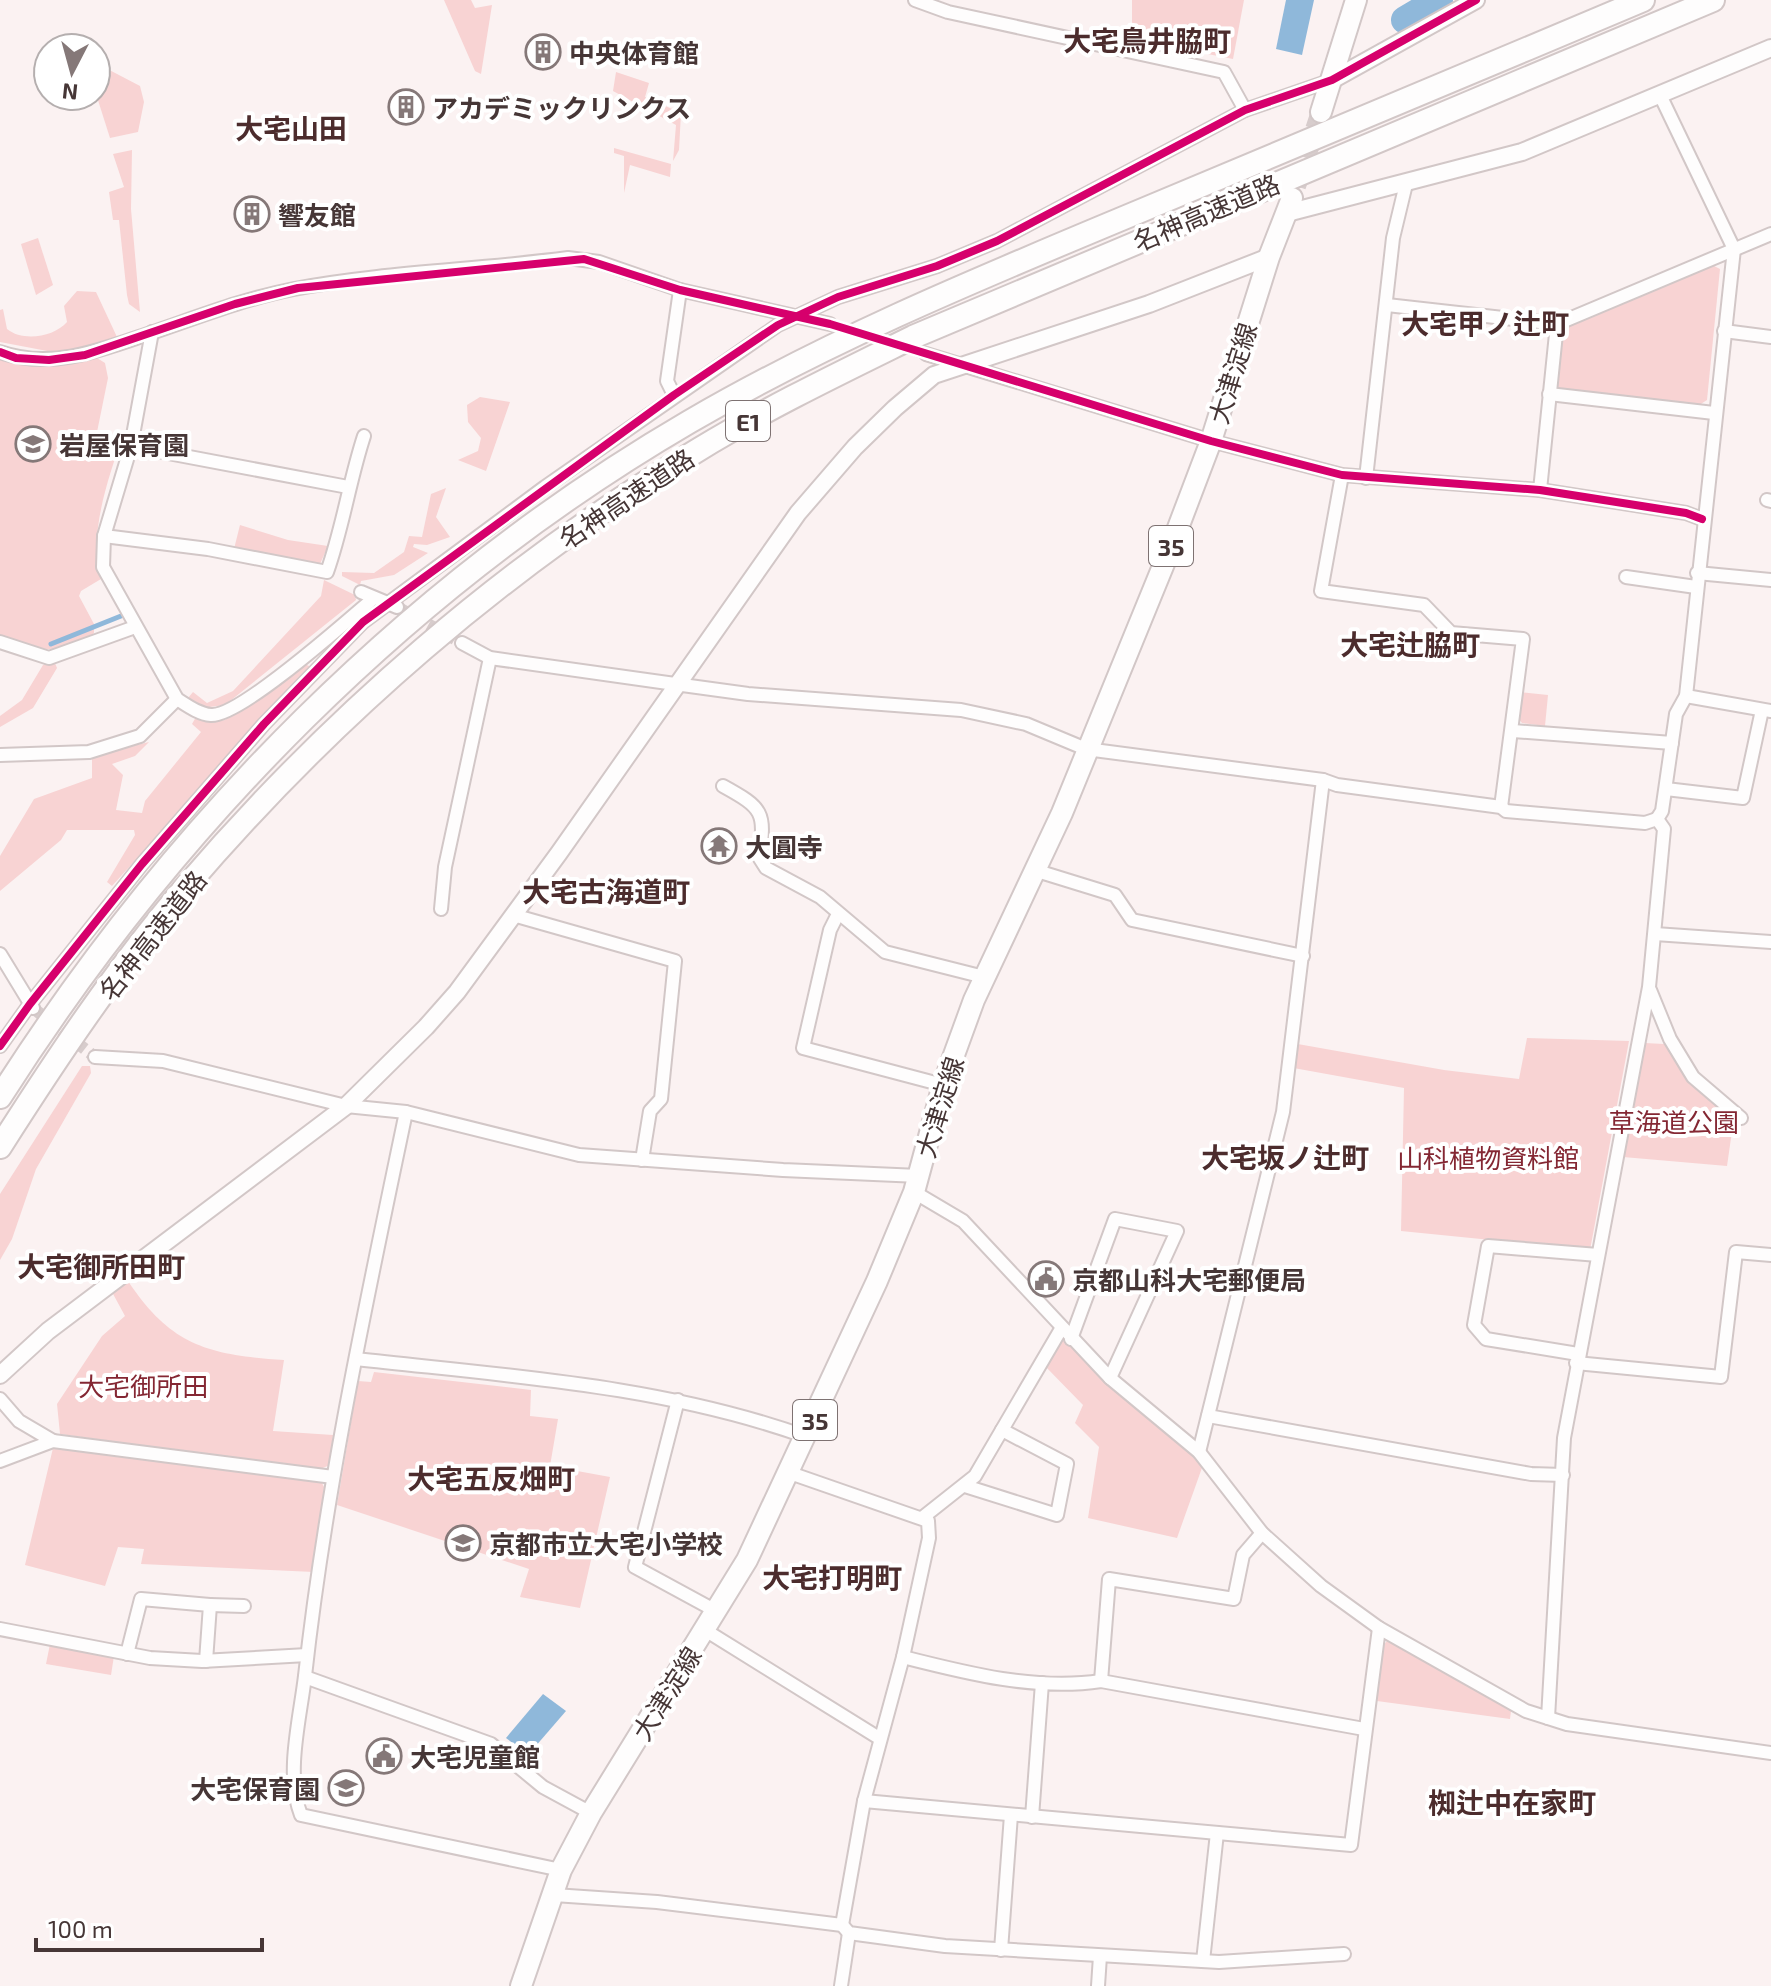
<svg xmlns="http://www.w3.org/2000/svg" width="1771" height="1986" viewBox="0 0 1771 1986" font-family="'Exo 2','Noto Sans JP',sans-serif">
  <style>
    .green { fill: #f8d3d3 }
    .water { fill: #8fb8da }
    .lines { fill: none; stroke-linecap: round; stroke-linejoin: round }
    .stream { stroke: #8fb8da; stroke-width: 5 }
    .river { stroke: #8fb8da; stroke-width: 28 }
    .minor-tunnel { stroke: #d7cccc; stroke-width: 12; stroke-dasharray: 12 6; stroke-linecap: butt }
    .primary-tunnel { stroke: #d7cccc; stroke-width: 20; stroke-dasharray: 20 10; stroke-linecap: butt }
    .minor-casing { stroke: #d2c7c7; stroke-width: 16 }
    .tertiary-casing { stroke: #d2c7c7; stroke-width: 20 }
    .primary-casing { stroke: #d2c7c7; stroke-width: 24 }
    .motorway-casing { stroke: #d2c7c7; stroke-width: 26 }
    .minor { stroke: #fefdfd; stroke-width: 12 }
    .tertiary { stroke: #fefdfd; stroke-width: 16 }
    .primary { stroke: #fefdfd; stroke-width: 20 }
    .motorway { stroke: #fefdfd; stroke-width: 22 }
    .cycleway-casing { stroke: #fff; stroke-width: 13 }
    .cycleway { stroke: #d6006c; stroke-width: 8 }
    .labels { text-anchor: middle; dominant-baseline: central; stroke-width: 8; stroke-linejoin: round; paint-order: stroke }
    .shield { fill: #fff; stroke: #7e7272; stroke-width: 2 }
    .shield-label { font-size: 24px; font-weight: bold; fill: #463636 }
    .poi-label { font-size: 26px; font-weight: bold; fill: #463636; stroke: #fff; text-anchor: start }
    .street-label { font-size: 26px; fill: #463636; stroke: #fff }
    .park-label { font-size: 26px; fill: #842733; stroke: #fff }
    .neighbourhood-label { font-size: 28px; font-weight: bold; fill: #4c2c2d; stroke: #fff }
  </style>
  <rect width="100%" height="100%" fill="#fbf2f2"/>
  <g class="green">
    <polygon points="444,0 471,0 475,8 492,5 481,74 475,71"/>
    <polygon points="1132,0 1244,0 1233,59 1132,39"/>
    <polygon points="96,63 140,86 144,102 138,132 110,138 96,94"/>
    <polygon points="616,72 649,83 645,97 681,113 679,150 673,161 676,125 613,91"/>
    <polygon points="614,148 671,164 670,177 630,165 624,193 624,156 614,153"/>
    <polygon points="132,150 131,209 140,312 129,304 127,295 119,220 113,220 109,192 124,187 113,154"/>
    <polygon points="38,238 53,285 36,295 21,244"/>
    <polygon points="1712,265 1720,269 1707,400 1696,407 1560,392 1555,385 1560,331 1564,327"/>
    <path d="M77,291L96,292L117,337L115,342L63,354L0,342V310L3,309L7,329C23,342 54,337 67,322L64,306Z"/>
    <path d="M97,358L105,363L108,378L97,432L122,437C108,481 88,533 101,579L81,591L79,596L94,624V633C68,660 30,648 0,637V359L28,363Z"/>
    <polygon points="480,397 510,402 486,471 458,460 478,451 481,438 468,422 467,405"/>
    <polygon points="446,488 436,517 450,537 427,545 414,544 413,547 428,553 394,575 361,581 360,585 342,576 342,572 374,573 404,552 409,536 422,537 431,494"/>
    <polygon points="240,525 288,540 328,546 320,564 234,549"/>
    <polygon points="324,580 355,595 356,600 225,705 202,708 188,698 193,692 207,703 233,691 321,596"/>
    <polygon points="54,661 57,668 33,708 0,727 0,716 22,700 43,665"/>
    <polygon points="303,663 311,667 112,886 107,882 135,835 134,830 67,830 61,840 0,891 0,856 34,799 92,778 92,756 149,742 135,756 112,764 123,775 116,810 142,813 145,801 201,732 192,724 196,717 211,722 225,720"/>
    <polygon points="1520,692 1548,695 1545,726 1522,723 1517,717"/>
    <polygon points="1527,1038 1629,1041 1590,1250 1401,1231 1404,1088 1288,1067 1292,1043 1444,1070 1519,1079"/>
    <polygon points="1645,1043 1664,1044 1689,1081 1734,1117 1727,1166 1623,1157"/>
    <polygon points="82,1066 90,1066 91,1073 36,1169 12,1239 0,1260 0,1194"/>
    <path d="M128,1281C171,1346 209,1355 284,1360L273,1431L333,1435L330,1465L318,1470L60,1434L57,1404L102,1336L125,1316L112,1292Z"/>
    <polygon points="1058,1341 1066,1341 1106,1382 1203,1465 1177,1538 1088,1518 1099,1447 1075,1423 1083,1405 1045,1366"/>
    <polygon points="374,1372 531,1390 530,1416 558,1419 550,1466 610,1477 580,1608 520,1597 529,1569 337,1505 358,1381 371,1382"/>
    <polygon points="54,1444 204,1468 321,1481 324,1487 314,1572 141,1564 144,1549 118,1547 105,1586 25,1565"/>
    <polygon points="1387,1641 1503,1705 1511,1711 1510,1719 1377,1701 1383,1646"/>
    <polygon points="50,1644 114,1656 111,1675 46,1664"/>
  </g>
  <g class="water">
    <polygon points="1286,0 1314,0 1302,55 1276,49"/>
    <polygon points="543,1694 566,1711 528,1755 506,1738"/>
  </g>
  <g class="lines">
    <polyline class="stream" points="51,644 121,616"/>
    <polyline class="river" points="1405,20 1439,0"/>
    <g class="minor-tunnel">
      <polyline points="830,324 926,354"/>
      <polyline points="397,607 462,643"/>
      <polyline points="33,1008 95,1057"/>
    </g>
    <polyline class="primary-tunnel" points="1296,186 1321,112"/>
    <defs>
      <g id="minor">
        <polyline points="915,0 948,12 1224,72 1245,110"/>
        <polyline points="1387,305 1557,324"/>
        <polyline points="1724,331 1771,337"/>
        <path d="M152,332L131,446L104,536L103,567L177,699C188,706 199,714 211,715C240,717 348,620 374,598"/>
        <path d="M0,352C49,369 96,352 142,336C193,319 242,299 294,289C384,272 478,270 568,258L599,262L680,290L830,324"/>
        <polyline points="926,354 1211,441 1342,475 1540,490 1686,513 1702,519"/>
        <polyline points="1549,394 1714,413"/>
        <polyline points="674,395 667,381 680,290"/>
        <polyline points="131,446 348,487"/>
        <polyline points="1342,475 1321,591 1424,605 1451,633 1523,639 1501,807"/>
        <polyline points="1366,478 1393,238 1406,184"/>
        <polyline points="1540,490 1557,324 1771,234"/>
        <polyline points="1767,500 1771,501"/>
        <path d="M104,536L208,549L327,572C343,527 349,482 364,436"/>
        <polyline points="1697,573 1771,580"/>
        <polyline points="1626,577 1696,587"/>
        <polyline points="361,592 397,607"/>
        <polyline points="0,642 49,658 135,627"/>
        <polyline points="462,643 490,658 675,684 748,694 961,710 1026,724 1086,749 1323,780 1337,785 1501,807 1506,811 1645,823 1657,819"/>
        <polyline points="1686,696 1771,711"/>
        <polyline points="1513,731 1672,743"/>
        <polyline points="0,755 89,752 140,736 177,699"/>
        <path d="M723,786C763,808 766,812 759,857L766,868L820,897L885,952L984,977"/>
        <polyline points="1666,789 1743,798 1762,710"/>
        <polyline points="1034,870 1115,895 1132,920 1303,956"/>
        <polyline points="441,909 445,867 490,658"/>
        <polyline points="838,914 830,930 803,1048 943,1085"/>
        <polyline points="513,915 675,961 661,1099 650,1111 642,1160"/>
        <polyline points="1655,934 1771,942"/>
        <polyline points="0,954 33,1008"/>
        <polyline points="1650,990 1670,1039 1693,1077 1741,1118"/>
        <polyline points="0,1046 30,1004 142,864 264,724 363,622 545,487 778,325 838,297 937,266 997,241 1245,110 1332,80"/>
        <polyline points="95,1057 163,1061 346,1106 406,1112 579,1155 783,1170 919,1176"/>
        <path d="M406,1112C367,1299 326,1486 305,1676C300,1719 285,1774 301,1815L561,1870"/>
        <polyline points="914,1192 963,1221 1110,1378 1199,1452 1262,1533 1321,1586 1379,1628 1526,1711 1567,1724 1771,1753"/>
        <polyline points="1071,1339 1115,1219 1177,1231 1110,1378"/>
        <polyline points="1578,1354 1486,1339 1474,1325 1488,1246 1598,1255"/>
        <path d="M356,1359C508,1376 662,1385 807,1437"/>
        <polyline points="1576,1363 1721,1377 1736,1252 1771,1255"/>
        <polyline points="0,1399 19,1421 53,1441"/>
        <polyline points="678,1400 635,1567 716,1611"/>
        <polyline points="1208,1416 1531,1474 1563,1475"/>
        <polyline points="1199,1452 1283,1112 1323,780"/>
        <polyline points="0,1461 53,1441 333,1477"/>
        <polyline points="790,1473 928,1521 929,1538 903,1657 864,1801 842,1925"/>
        <polyline points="965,1486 1057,1515 1067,1464 1002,1430"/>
        <polyline points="922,1518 975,1476 1061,1329"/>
        <polyline points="210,1605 244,1606"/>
        <polyline points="0,1629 150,1658 202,1661 307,1655"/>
        <polyline points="705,1630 879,1738"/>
        <polyline points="127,1654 141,1599 210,1605 206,1661"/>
        <path d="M903,1657C966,1673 1036,1691 1101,1681L1364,1729"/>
        <polyline points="305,1677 491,1744 543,1787 591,1813"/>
        <polyline points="1101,1681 1109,1579 1234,1599 1243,1555 1262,1533"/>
        <polyline points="1548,1718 1564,1438 1649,987 1664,829 1657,819 1662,811 1676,714 1686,696 1734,249 1661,97"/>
        <polyline points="864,1801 1351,1845 1379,1628"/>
        <polyline points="1032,1817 1042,1683"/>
        <polyline points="554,1895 657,1902 842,1925 849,1933 945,1946 1219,1962 1344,1954"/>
        <polyline points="1001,1950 1011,1815"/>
        <polyline points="1203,1961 1217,1833"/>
        <polyline points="841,1986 849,1933"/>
        <polyline points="1098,1986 1100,1956"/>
      </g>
      <g id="tertiary">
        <polyline points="1332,80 1476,0"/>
        <polyline points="1287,213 1522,152 1771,48"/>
        <polyline points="0,1375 48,1331 346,1106 426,1027 457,992 559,853 798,513 855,447 895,408 934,375 1149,304 1269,257"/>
      </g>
      <g id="primary">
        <polyline points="1321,112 1356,0"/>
        <polyline points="521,1986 561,1870 591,1813 747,1560 877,1281 914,1192 943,1085 974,1000 1062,813 1170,549 1211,441 1269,257 1292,198"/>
      </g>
      <g id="motorway">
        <path d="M0,1097C174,824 408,586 689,422C833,338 985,276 1138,212C1307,141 1475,71 1643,0"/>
        <path d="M0,1147C56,1059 116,969 184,889C330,718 505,566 698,450C767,408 840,373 913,337L1713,0"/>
      </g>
    </defs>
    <use href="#minor" class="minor-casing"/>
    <use href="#tertiary" class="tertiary-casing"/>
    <use href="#primary" class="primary-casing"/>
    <use href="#motorway" class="motorway-casing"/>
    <use href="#minor" class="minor"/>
    <use href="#tertiary" class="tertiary"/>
    <use href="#primary" class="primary"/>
    <use href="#motorway" class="motorway"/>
    <defs>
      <g id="cycleway">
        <polyline points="0,352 16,358 49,360 85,355 235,304 298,288 584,259 680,290 830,324 1211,441 1342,475 1540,490 1686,513 1702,519"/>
        <polyline points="0,1046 30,1004 142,864 264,724 363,622 674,395 778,325 838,297 937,266 997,241 1245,110 1332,80 1476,0"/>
      </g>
    </defs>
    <use href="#cycleway" class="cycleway-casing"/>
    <use href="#cycleway" class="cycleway"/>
  </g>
  <defs>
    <symbol id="building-ring" viewBox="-11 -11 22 22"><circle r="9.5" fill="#fff" stroke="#857878" stroke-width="1.5"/><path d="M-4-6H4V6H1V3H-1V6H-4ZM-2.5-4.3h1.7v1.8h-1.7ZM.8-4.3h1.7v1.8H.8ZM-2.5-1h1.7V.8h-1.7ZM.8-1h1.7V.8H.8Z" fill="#857878"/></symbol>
    <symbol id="school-ring" viewBox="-11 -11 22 22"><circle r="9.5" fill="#fff" stroke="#857878" stroke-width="1.5"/><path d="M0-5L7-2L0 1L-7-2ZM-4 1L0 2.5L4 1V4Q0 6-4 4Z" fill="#857878"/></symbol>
    <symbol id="temple-ring" viewBox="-11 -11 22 22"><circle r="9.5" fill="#fff" stroke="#857878" stroke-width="1.5"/><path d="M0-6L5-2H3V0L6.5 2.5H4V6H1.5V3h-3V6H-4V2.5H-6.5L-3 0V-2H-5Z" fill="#857878"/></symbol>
    <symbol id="civic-ring" viewBox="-11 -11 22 22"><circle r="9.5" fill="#fff" stroke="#857878" stroke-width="1.5"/><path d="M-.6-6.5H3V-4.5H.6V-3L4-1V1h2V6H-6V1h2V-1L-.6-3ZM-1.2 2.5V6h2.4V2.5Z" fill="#857878"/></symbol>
  </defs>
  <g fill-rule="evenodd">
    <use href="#building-ring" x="523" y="32" width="40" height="40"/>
    <use href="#building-ring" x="386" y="87" width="40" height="40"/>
    <use href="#building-ring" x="232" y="194" width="40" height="40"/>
    <use href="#school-ring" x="13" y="424" width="40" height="40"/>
    <use href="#temple-ring" x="699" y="826" width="40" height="40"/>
    <use href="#civic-ring" x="1026" y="1259" width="40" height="40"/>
    <use href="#school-ring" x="443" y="1523" width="40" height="40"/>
    <use href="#civic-ring" x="364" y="1736" width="40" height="40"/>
    <use href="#school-ring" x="326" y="1768" width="40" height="40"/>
  </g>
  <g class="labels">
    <g class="shield">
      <rect x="726" y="401" width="44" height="40" rx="6"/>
      <rect x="1149" y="526" width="44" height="40" rx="6"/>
      <rect x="793" y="1400" width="44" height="40" rx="6"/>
    </g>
    <g class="shield-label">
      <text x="748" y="421">E1</text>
      <text x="1171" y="546">35</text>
      <text x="815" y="1420">35</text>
    </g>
    <g class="poi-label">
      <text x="569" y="52">中央体育館</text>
      <text x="432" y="107">アカデミックリンクス</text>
      <text x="278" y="214">響友館</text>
      <text x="59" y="444">岩屋保育園</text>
      <text x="745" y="846">大圓寺</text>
      <text x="1072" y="1279">京都山科大宅郵便局</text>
      <text x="489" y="1543">京都市立大宅小学校</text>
      <text x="410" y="1756">大宅児童館</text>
      <text x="320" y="1788" text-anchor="end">大宅保育園</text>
    </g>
    <g class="street-label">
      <text transform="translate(1206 212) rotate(-23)">名神高速道路</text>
      <text transform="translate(1232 373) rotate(-73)">大津淀線</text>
      <text transform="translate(626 498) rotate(-34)">名神高速道路</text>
      <text transform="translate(152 935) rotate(-52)">名神高速道路</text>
      <text transform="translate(939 1107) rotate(-73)">大津淀線</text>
      <text transform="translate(666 1693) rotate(-58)">大津淀線</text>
    </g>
    <g class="park-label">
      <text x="1674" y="1121">草海道公園</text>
      <text x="1488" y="1157">山科植物資料館</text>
      <text x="143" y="1385">大宅御所田</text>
    </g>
    <g class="neighbourhood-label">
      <text x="1147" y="40">大宅鳥井脇町</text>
      <text x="291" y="128">大宅山田</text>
      <text x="1485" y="323">大宅甲ノ辻町</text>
      <text x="1410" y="644">大宅辻脇町</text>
      <text x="606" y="891">大宅古海道町</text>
      <text x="1285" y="1157">大宅坂ノ辻町</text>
      <text x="101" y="1266">大宅御所田町</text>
      <text x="491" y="1478">大宅五反畑町</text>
      <text x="832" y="1577">大宅打明町</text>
      <text x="1512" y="1802">椥辻中在家町</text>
    </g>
  </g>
  <g transform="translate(72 72) rotate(186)"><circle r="38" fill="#ffffff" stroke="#b5afaf" stroke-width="2"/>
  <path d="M0-6L14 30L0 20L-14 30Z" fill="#857878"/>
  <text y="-12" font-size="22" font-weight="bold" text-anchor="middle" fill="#463636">N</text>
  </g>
  <path d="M36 1938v12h226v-12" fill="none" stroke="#463636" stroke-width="4"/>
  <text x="48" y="1938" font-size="24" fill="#463636" stroke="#ffffff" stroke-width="6" paint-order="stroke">100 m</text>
</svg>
